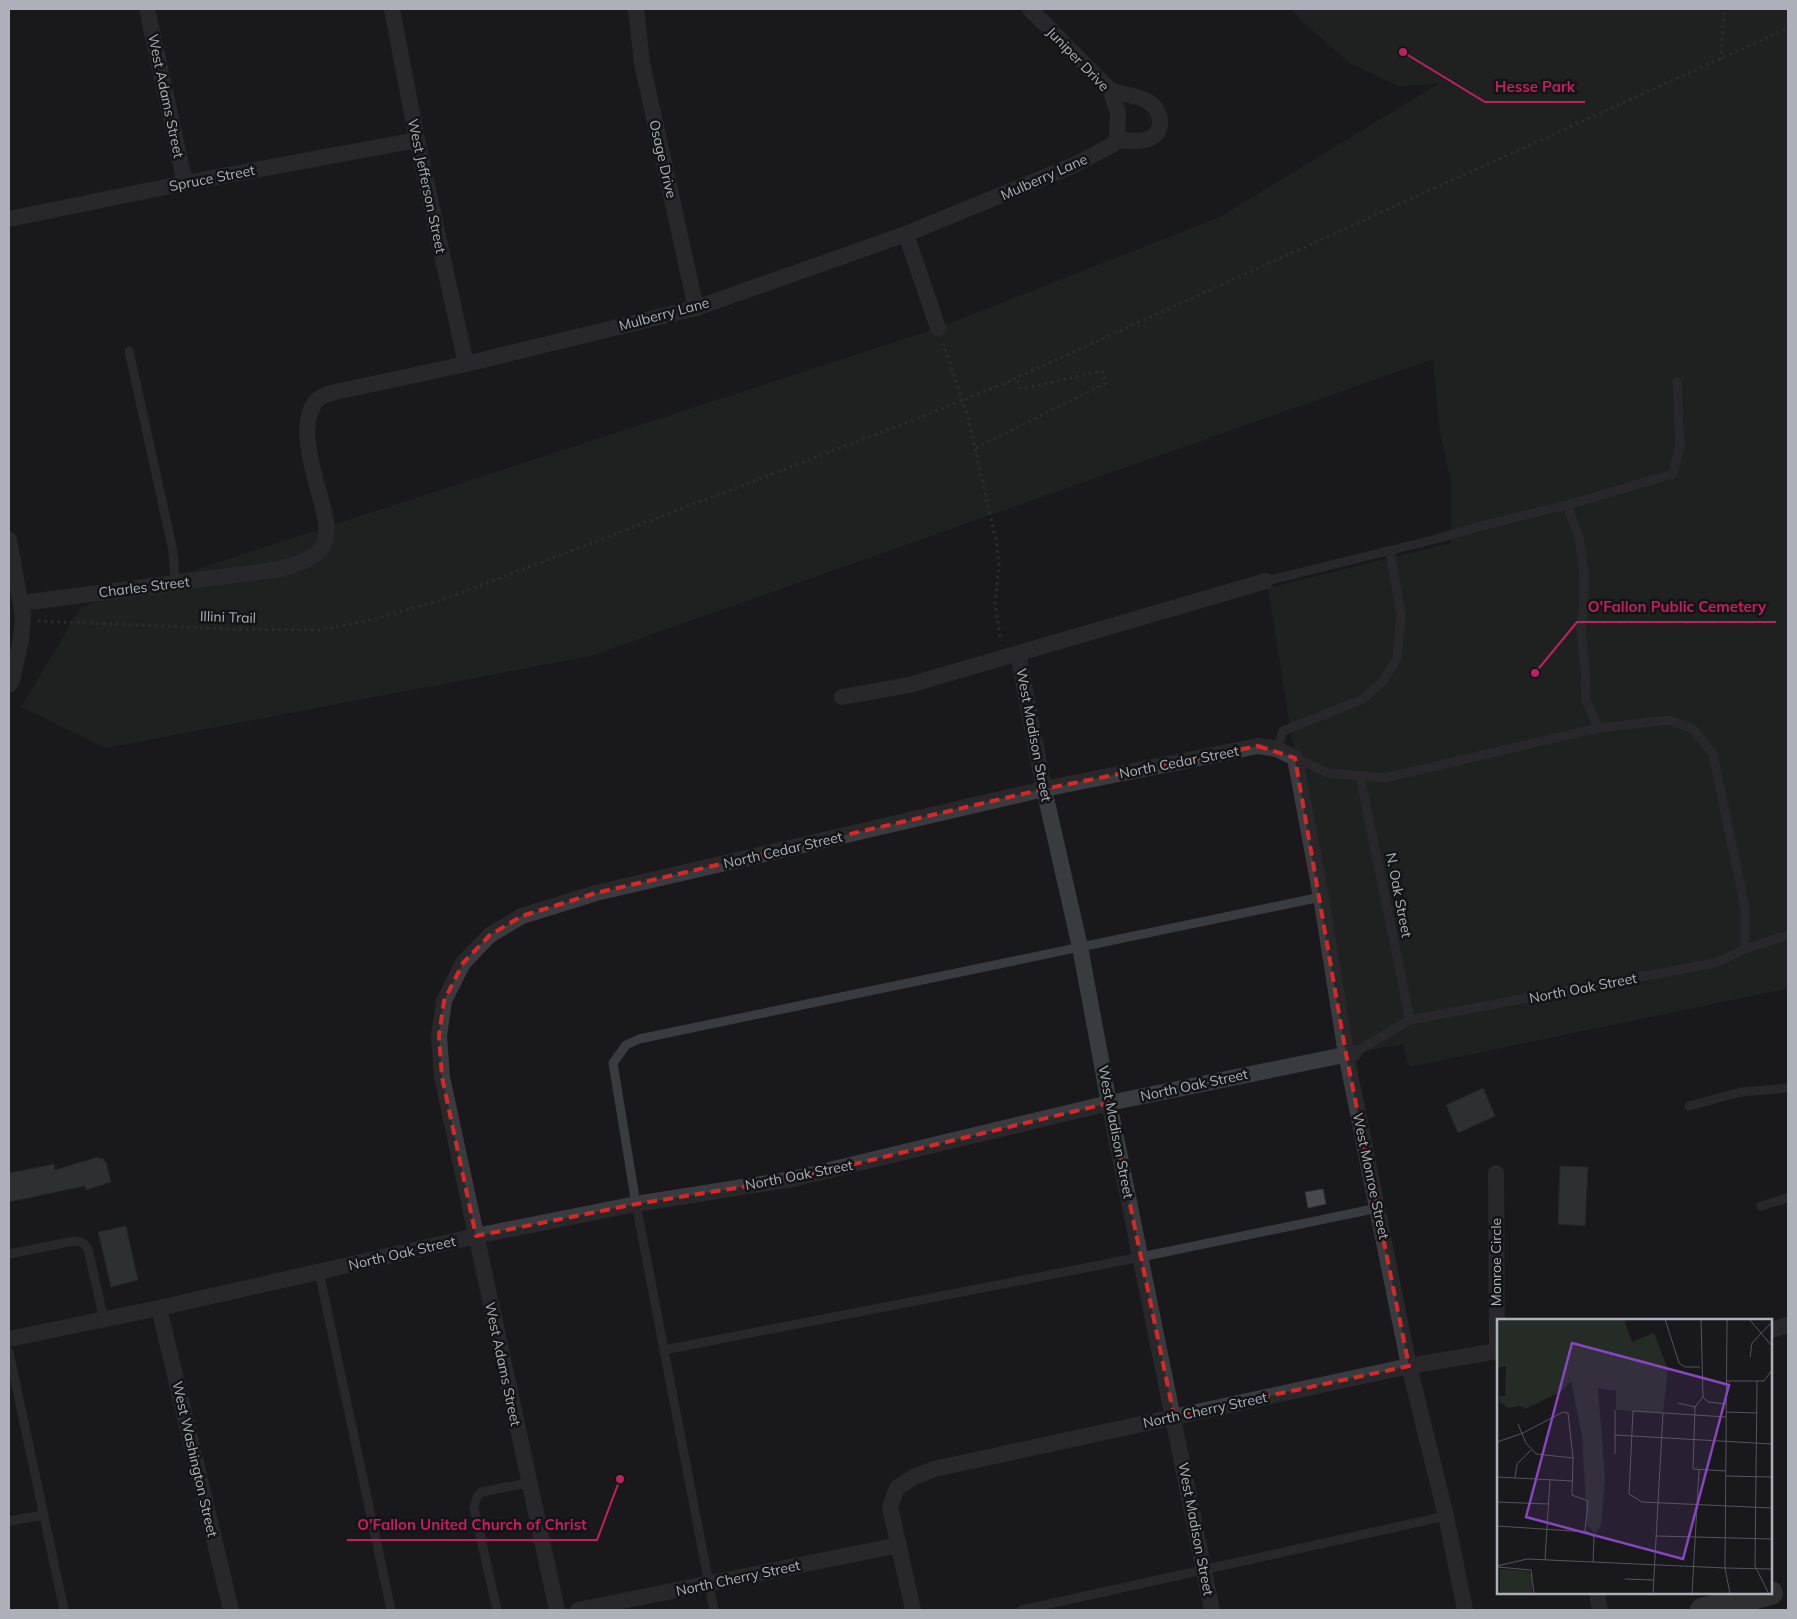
<svg xmlns="http://www.w3.org/2000/svg" width="1797" height="1619" viewBox="0 0 1797 1619" font-family="Mulish,sans-serif">
  <style>
    .green { fill: #252c26 }
    .building { fill: #48494d; stroke: #333336 }
    .lines { fill: none; stroke-linecap: round; stroke-linejoin: round }
    .path { stroke: #404246; stroke-width: 3; stroke-dasharray: 2.5 4; stroke-linecap: butt }
    .service { stroke: #3a3b3f; stroke-width: 9 }
    .minor { stroke: #3a3b3f; stroke-width: 16 }
    .secondary { stroke: #494a4f; stroke-width: 24 }
    .marked { fill: none; stroke: #d62828; stroke-width: 4; stroke-dasharray: 10 6; stroke-linejoin: round }
    .labels { text-anchor: middle; dominant-baseline: central; stroke-width: 5; stroke-linejoin: round; paint-order: stroke }
    .street-label { font-size: 14px; fill: #adb0b9; stroke: #141416 }
    .inset-road { fill: none; stroke: #54555a; stroke-width: 1 }
    .view { fill: #8546be; fill-opacity: 0.15; stroke: #8546be; stroke-width: 2.5 }
    .inset-edge { fill: none; stroke: #adb0b9; stroke-width: 2.5 }
    .leader { fill: none; stroke: #c12060; stroke-width: 2 }
    .callout-dot { fill: #c12060; stroke: #141416; stroke-width: 2 }
    .callout-label { font-size: 15px; text-anchor: middle; font-weight: bold; fill: #c12060; stroke: #141416; stroke-width: 5; stroke-linejoin: round; paint-order: stroke }
  </style>
  <rect width="100%" height="100%" fill="#19191b"/>
  <polygon class="green" points="1291,9 1788,9 1788,987 1785,989 1409,1067 1403,1044 1354,1053 1295,758 1268,588 1451,543 1451,482 1440,432 1433,359 590,656 106,748 21,707 81,607 938,328 1220,217 1440,83 1399,86 1351,64 1304,23"/>
  <g class="building">
    <polygon points="1483,1088 1495,1116 1458,1133 1446,1105"/>
    <polygon points="98,1157 99,1159 103,1158 104,1162 106,1161 111,1182 86,1190 85,1186 9,1202 9,1173 54,1164 55,1170"/>
    <polygon points="1560,1166 1588,1167 1585,1226 1558,1224"/>
    <polygon points="1323,1189 1326,1204 1308,1208 1305,1192"/>
    <polygon points="126,1226 138,1280 111,1287 98,1232"/>
  </g>
  <g class="lines">
    <g class="path">
      <polyline points="1721,60 1724,9"/>
      <polyline points="943,343 968,417 997,546 999,563 995,604 1001,641"/>
      <polyline points="976,448 1106,383 1102,371 1022,389 1016,378"/>
      <polyline points="38,621 234,629 320,630 375,619 445,599 924,416 1007,382 1788,28"/>
    </g>
    <g class="service">
      <polyline points="129,351 173,551 175,583"/>
      <polyline points="1567,505 1579,537 1584,573 1584,603 1581,629 1585,670 1586,700 1598,728"/>
      <polyline points="1266,581 1436,539 1485,525 1567,505 1673,474 1680,445 1677,382"/>
      <polyline points="1277,749 1283,731 1363,699 1383,681 1397,659 1401,615 1390,551"/>
      <polyline points="1295,758 1328,773 1385,778 1598,728 1669,720 1693,729 1713,754 1745,908 1745,949 1715,963 1410,1020 1354,1053"/>
      <polyline points="1360,776 1410,1020"/>
      <polyline points="1745,949 1788,935"/>
      <polyline points="1689,1106 1741,1092 1788,1088"/>
      <polyline points="1761,1206 1788,1198"/>
      <path d="M9,1254L74,1241C82,1241 84,1243 88,1249L104,1320"/>
      <polyline points="319,1272 391,1610"/>
      <polyline points="664,1350 1141,1257 1378,1208"/>
      <polyline points="9,1352 64,1610"/>
      <polyline points="9,1521 44,1515"/>
      <polyline points="497,1610 474,1508 477,1497 481,1492 528,1483"/>
      <polyline points="714,1610 636,1204 613,1063 626,1045 639,1039 1321,897"/>
      <polyline points="1022,1610 1446,1516"/>
    </g>
    <g class="minor">
      <polyline points="147,9 185,183"/>
      <polyline points="392,9 417,140 466,364"/>
      <polyline points="636,9 642,63 696,308"/>
      <path d="M1111,91C1121,94 1141,96 1149,102C1162,112 1166,132 1148,139C1138,143 1126,140 1117,140"/>
      <polyline points="9,219 185,183 417,140"/>
      <polyline points="906,234 938,328"/>
      <polyline points="9,540 23,616 21,640 12,680 9,685"/>
      <path d="M22,603L281,569C296,564 318,559 325,542C329,529 325,516 322,504C315,477 296,423 317,400C320,397 327,395 331,393L466,364L696,308L906,234L1074,165L1112,145L1117,140L1118,113L1111,91L1030,9"/>
      <polyline points="1018,654 1044,789 1080,947 1109,1103 1212,1610"/>
      <polyline points="842,697 909,685 1266,581"/>
      <polyline points="1496,1173 1497,1351"/>
      <polyline points="159,1308 231,1610"/>
      <polyline points="1771,1330 1788,1325"/>
      <polyline points="9,1339 159,1308 476,1236 636,1204 792,1179 1109,1103 1354,1053"/>
      <polyline points="1597,1593 1600,1610"/>
      <polyline points="557,1610 442,1077 439,1036 444,1001 463,963 490,935 522,916 596,893 1044,789 1258,746 1277,749 1295,758 1321,897 1346,1054 1409,1366 1446,1516 1465,1610"/>
      <polyline points="578,1610 899,1545"/>
      <polyline points="913,1610 890,1507 897,1488 914,1477 934,1469 1409,1366 1498,1351"/>
    </g>
    <polyline class="secondary" points="1702,1610 1771,1593"/>
  </g>
  <path d="M0 0H1797V1619H0ZM1258,746L1295,758L1346,1054L1409,1366L1174,1416L1109,1103L792,1179L636,1204L476,1236L442,1077L439,1036L444,1001L463,963L490,935L522,916L596,893L1044,789Z" fill="#19191b" fill-opacity=".55" fill-rule="evenodd"/>
  <path class="marked" d="M1258,746L1295,758L1346,1054L1409,1366L1174,1416L1109,1103L792,1179L636,1204L476,1236L442,1077L439,1036L444,1001L463,963L490,935L522,916L596,893L1044,789Z"/>
  <g class="labels">
    <g class="street-label">
      <text transform="translate(1078 59) rotate(46)">Juniper Drive</text>
      <text transform="translate(166 96) rotate(78)">West Adams Street</text>
      <text transform="translate(663 159) rotate(77)">Osage Drive</text>
      <text transform="translate(1044 177) rotate(-24)">Mulberry Lane</text>
      <text transform="translate(212 178) rotate(-11)">Spruce Street</text>
      <text transform="translate(427 186) rotate(78)">West Jefferson Street</text>
      <text transform="translate(664 314) rotate(-15)">Mulberry Lane</text>
      <text transform="translate(144 587) rotate(-7)">Charles Street</text>
      <text transform="translate(228 617) rotate(2)">Illini Trail</text>
      <text transform="translate(1034 735) rotate(79)">West Madison Street</text>
      <text transform="translate(1179 762) rotate(-11)">North Cedar Street</text>
      <text transform="translate(783 850) rotate(-13)">North Cedar Street</text>
      <text transform="translate(1399 895) rotate(79)">N. Oak Street</text>
      <text transform="translate(1583 988) rotate(-11)">North Oak Street</text>
      <text transform="translate(1194 1085) rotate(-12)">North Oak Street</text>
      <text transform="translate(1116 1132) rotate(79)">West Madison Street</text>
      <text transform="translate(799 1175) rotate(-11)">North Oak Street</text>
      <text transform="translate(1371 1176) rotate(78)">West Monroe Street</text>
      <text transform="translate(402 1253) rotate(-13)">North Oak Street</text>
      <text transform="translate(1496 1262) rotate(-90)">Monroe Circle</text>
      <text transform="translate(503 1364) rotate(78)">West Adams Street</text>
      <text transform="translate(1205 1410) rotate(-12)">North Cherry Street</text>
      <text transform="translate(195 1459) rotate(77)">West Washington Street</text>
      <text transform="translate(1196 1529) rotate(79)">West Madison Street</text>
      <text transform="translate(738 1578) rotate(-12)">North Cherry Street</text>
    </g>
  </g>
  <g transform="translate(1497 1319)">
    <rect width="275" height="275" fill="#19191b"/>
    <path d="M0,0H127L135,23L157,14L171,51L166,94L119,91V72L101,69L108,158L104,207L98,215L90,206L85,116L74,62L65,72L28,90L23,87L11,89L3,83L2,77H8L9,47L0,49ZM3,250L31,252L35,257V275H3Z" fill="#252c26"/>
    <path class="inset-road" d="M168,0L182,44L188,48H203M204,0L206,78M230,0L228,249L233,275M252,0L275,27M253,38L255,24L275,3M229,62H267L275,51M260,62L258,247L272,275M206,78L198,88L196,150L229,152M206,78L211,83L229,85M181,84L198,88M118,91V135M229,93L260,94M229,98L136,92L132,175L145,183L275,189M21,105L29,124L39,135L76,139M118,116L275,125M0,123L26,114L66,93L71,94L76,139L75,176L91,182L88,212M229,157L275,158M0,158L76,162M18,158L20,145L34,131M0,183L51,185M0,207L91,213L97,218L96,243M160,217L275,220M48,241L53,161M0,247L30,240L228,249M0,248L34,251L37,275M228,249L275,250M128,260L157,261M156,275L166,94M195,275L202,151"/>
    <path class="view" d="M75,24L232,66L186,240L29,198Z"/>
    <rect width="275" height="275" class="inset-edge"/>
  </g>
  <path class="leader" d="M1403 52L1485 102H1585M1535 673L1577 622H1776M620 1479L597 1540H347"/>
  <g class="callout-dot">
    <circle cx="1403" cy="52" r="5"/>
    <circle cx="1535" cy="673" r="5"/>
    <circle cx="620" cy="1479" r="5"/>
  </g>
  <g class="callout-label">
    <text x="1535" y="92">Hesse Park</text>
    <text x="1677" y="612">O'Fallon Public Cemetery</text>
    <text x="472" y="1530">O'Fallon United Church of Christ</text>
  </g>
  <rect width="1797" height="1619" fill="none" stroke="#adb0b9" stroke-width="20"/>
</svg>
